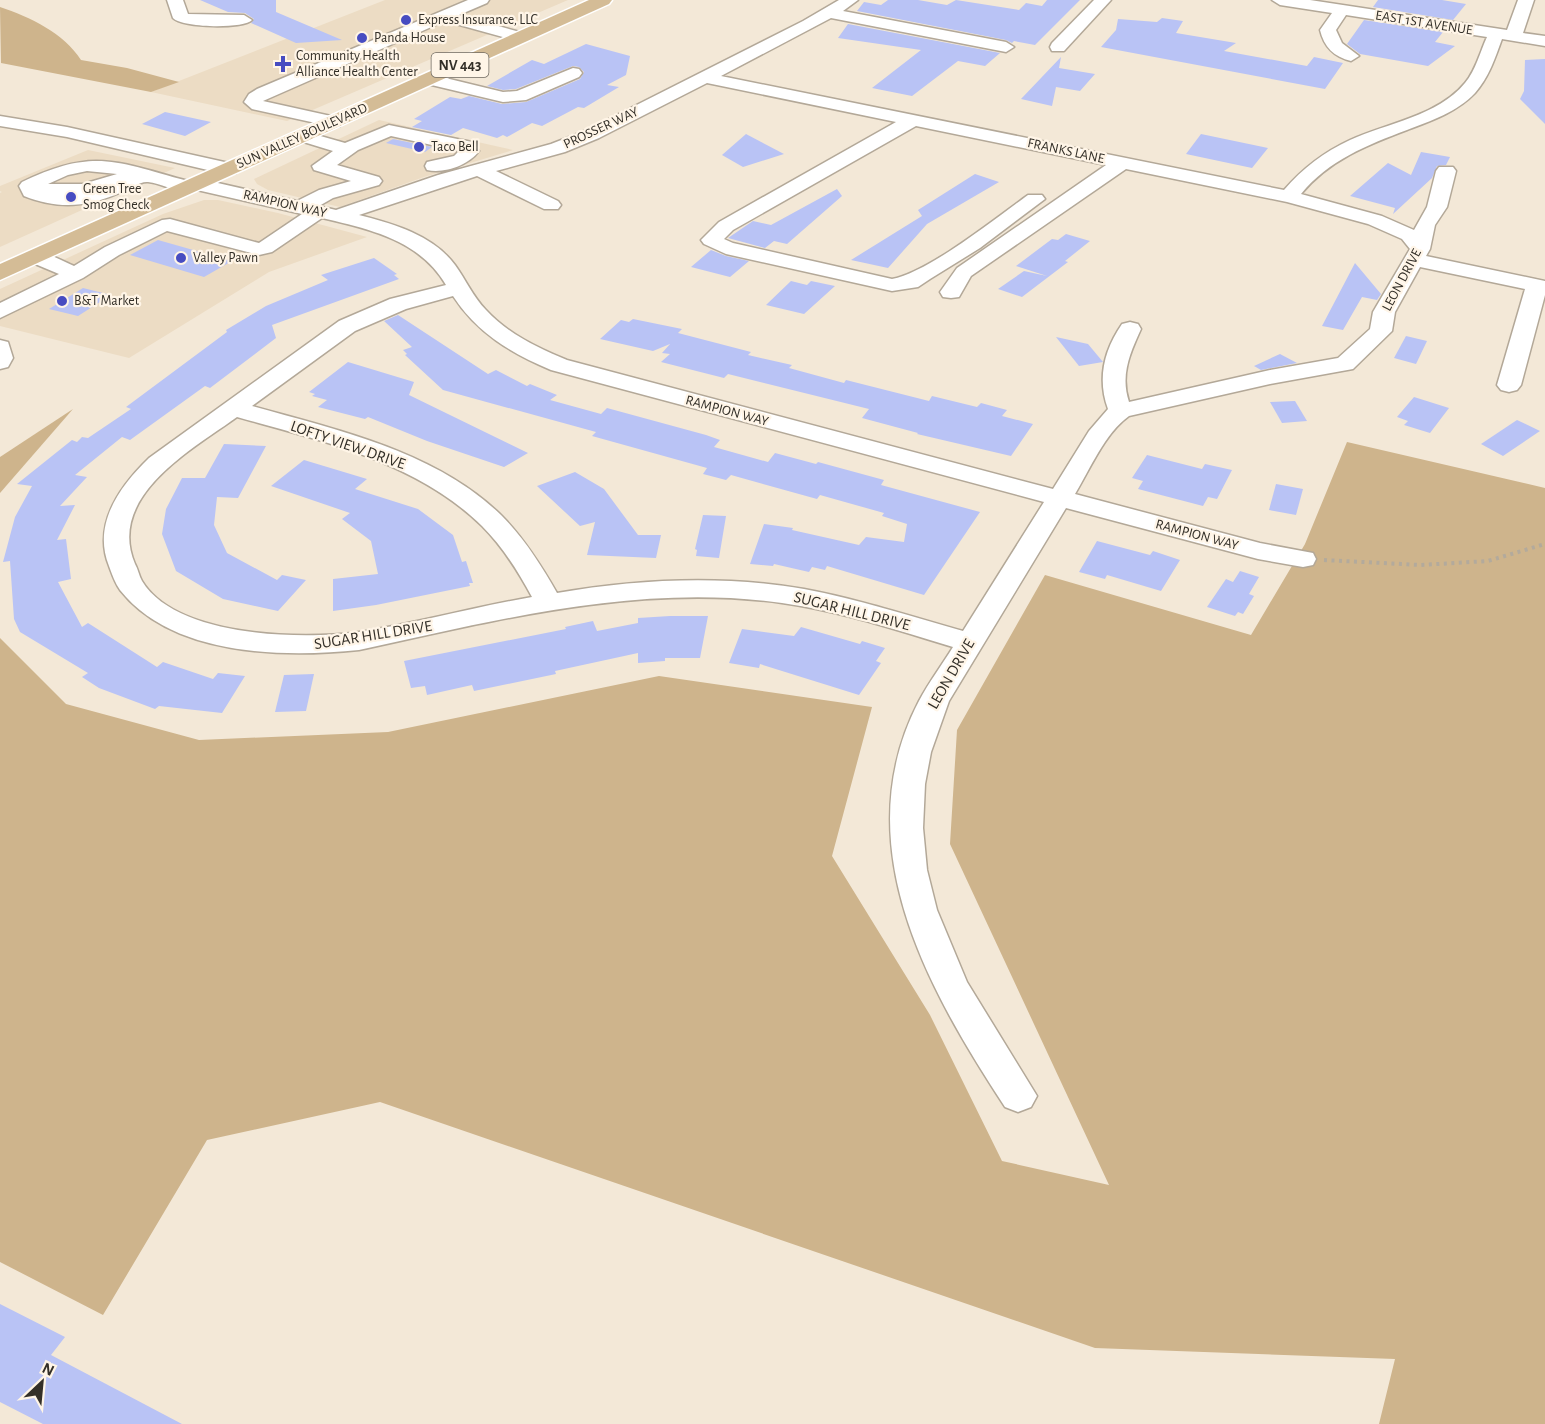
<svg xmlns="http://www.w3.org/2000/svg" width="1545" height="1424" viewBox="0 0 1545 1424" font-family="'Alegreya Sans',sans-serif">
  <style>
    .built { fill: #ecdcc4 }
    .green { fill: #ceb48c }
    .building { fill: #b9c3f5 }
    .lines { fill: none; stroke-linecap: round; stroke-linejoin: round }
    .minor-casing { stroke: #b3a898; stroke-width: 3 }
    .major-casing { stroke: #fff; stroke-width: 3 }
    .path { stroke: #b3aa9c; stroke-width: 4; stroke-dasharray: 3 4.5; stroke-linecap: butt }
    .minor { fill: #fff; fill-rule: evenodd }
    .major { fill: #d4bc96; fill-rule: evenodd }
    .poi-dot { fill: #474cc1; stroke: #fff5e7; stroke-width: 2 }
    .labels { text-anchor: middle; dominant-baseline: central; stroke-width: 4.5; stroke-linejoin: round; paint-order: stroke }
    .far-poi-label { font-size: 14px; fill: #332f28; stroke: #fff5e7; text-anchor: start }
    .far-street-label { font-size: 14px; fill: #332f28; stroke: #fff5e7 }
    .shield { fill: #fff5e7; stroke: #706a61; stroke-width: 1.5 }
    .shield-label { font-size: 15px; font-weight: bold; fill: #332f28 }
    .street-label { font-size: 16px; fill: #332f28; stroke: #fff5e7 }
  </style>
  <rect width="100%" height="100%" fill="#f3e8d7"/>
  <g class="built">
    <polygon points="385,0 568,0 287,121 151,92"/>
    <polygon points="379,120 513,150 424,177 340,207 268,190 257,184 254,179"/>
    <polygon points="88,150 175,168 0,247 0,193 2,192 0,191 0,186"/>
    <polygon points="204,200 218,200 278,213 367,237 269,272 129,358 0,326 0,289 163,214"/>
  </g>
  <g class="green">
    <path d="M0,7C30,17 64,33 81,60L127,68L179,82L151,92L1,63Z"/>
    <polygon points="73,409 0,493 0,457"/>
    <polygon points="1347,442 1545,488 1545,1424 1379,1424 1395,1359 1095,1348 380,1102 207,1140 103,1315 0,1262 0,638 66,704 199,740 388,732 659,676 872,707 832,856 930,1015 1002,1161 1109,1185 950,844 957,730 1045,575 1251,635 1305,544"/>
  </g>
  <g class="building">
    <polygon points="200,0 276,0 276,12 342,40 296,43 251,23 254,19 245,13 228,12"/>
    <polygon points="888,0 918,0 947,5 956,0 1019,10 1026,3 1042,6 1047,0 1080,0 1035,45 1014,41 1012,43 1006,40 857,11 864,2 881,5"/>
    <polygon points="1378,0 1442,0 1466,4 1453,20 1373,7"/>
    <polygon points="1162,18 1183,21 1176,33 1236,43 1224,51 1307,66 1314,57 1343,63 1325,89 1101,47 1116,30 1118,19 1157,22"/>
    <polygon points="1364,20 1443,32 1435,42 1455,46 1428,66 1360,54 1347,44"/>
    <polygon points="848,24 1000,53 985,66 958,61 912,96 872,88 921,50 838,38"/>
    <polygon points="586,44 630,56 626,75 607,85 619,87 584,108 578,107 542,126 532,123 507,137 503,135 497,138 463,128 451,135 412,127 422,121 414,119 450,97 461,99 469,96 502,104 526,102 580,79 584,72 579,67 573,66 516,89 503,90 487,86 532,60 544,64"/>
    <polygon points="1061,57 1059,68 1095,74 1080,91 1056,87 1052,106 1021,99"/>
    <polygon points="1545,59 1545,124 1520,99 1524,91 1525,60"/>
    <polygon points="165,112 211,122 185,136 142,124"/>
    <polygon points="746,134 784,154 743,167 722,155"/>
    <polygon points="1201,134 1268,148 1252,168 1186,154"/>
    <polygon points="393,139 432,147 425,152 386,143"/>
    <polygon points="1421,152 1450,157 1446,165 1437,166 1432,178 1393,214 1395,208 1350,196 1388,163 1411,175"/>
    <polygon points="975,174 999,182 927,224 888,268 851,260 922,216 918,210"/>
    <polygon points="837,189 842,196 787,244 774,241 765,248 728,238 753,221 771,225"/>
    <polygon points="1066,234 1090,241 1065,261 1068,262 1022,297 998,289 1024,271 1047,276 1016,266 1052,239 1058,240"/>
    <polygon points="158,240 232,261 204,277 130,255"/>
    <polygon points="711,250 726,256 749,261 730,277 691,267"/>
    <polygon points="374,258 397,274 394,275 399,279 272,325 276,338 210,388 205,386 130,440 122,437 75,475 87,477 60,506 75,505 57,540 66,539 71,579 58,582 82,627 88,623 157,667 163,662 213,679 218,673 245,676 222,713 159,706 155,709 99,688 82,677 88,673 20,632 14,619 10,561 3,562 15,517 32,486 17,484 72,440 77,442 82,437 88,438 131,409 126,407 227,332 226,330 266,306 328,280 321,275"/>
    <polygon points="1355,263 1381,294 1377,300 1362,297 1343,330 1322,326"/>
    <polygon points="791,281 807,285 811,281 835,286 804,314 766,305"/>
    <polygon points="83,288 111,295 78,316 49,309"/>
    <polygon points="398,315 488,374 496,370 527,386 530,384 557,395 550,400 601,414 607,408 706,435 720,440 714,447 768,462 775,453 816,464 818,462 884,480 881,485 980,512 924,595 827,566 825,570 812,567 809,572 774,564 773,566 750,564 764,524 793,528 792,530 859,545 866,537 904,542 907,524 882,516 884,513 820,495 817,499 731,475 726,480 703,474 707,468 592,436 596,432 443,390 405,355 407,354 403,350 412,347 384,321"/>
    <polygon points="633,319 682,329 678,333 751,352 748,355 792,365 789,368 844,383 846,380 929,401 932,396 977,407 981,403 1007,410 1002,416 1033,424 1011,456 917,434 918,433 862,418 869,409 728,374 724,378 661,362 670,354 662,353 670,344 653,351 600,339 621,320 629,322"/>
    <polygon points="1406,336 1427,341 1416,364 1394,358"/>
    <polygon points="1056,337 1088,344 1103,362 1079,366"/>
    <polygon points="1280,354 1297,363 1261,370 1254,366"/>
    <polygon points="348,362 414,382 409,395 528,453 504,467 427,441 368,417 365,419 318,407 327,400 312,396 315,394 309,392"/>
    <polygon points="1414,397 1449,408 1430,433 1404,425 1408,421 1397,417"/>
    <polygon points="1295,401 1307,421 1282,423 1270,402"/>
    <polygon points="1517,420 1540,431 1503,456 1481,444"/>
    <polygon points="224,444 266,446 238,498 217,497 214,525 227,553 277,580 282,575 306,580 278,611 223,599 176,571 162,534 166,509 182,478 205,478"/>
    <polygon points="1147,455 1202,469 1205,464 1232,470 1217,499 1208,497 1203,506 1138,489 1143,481 1132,478"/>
    <polygon points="304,460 367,479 355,489 418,509 453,535 462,562 466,561 473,583 469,583 470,586 376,605 333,611 333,579 378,574 371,541 342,519 350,513 271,486"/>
    <polygon points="575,472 604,489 638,535 661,535 656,558 587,555 595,522 580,526 537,486"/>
    <polygon points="1276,484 1303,489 1296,515 1269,510"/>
    <polygon points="703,515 726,516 719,558 696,556 697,550 695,549"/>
    <polygon points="1097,541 1150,555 1153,551 1180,560 1161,591 1107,575 1105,579 1079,572"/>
    <polygon points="1240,571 1259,577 1249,594 1254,596 1243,614 1238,612 1235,616 1207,607 1226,579 1233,582"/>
    <polygon points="670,616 708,616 700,658 665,658 665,661 638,663 638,653 555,671 556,674 474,691 472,685 427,695 425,686 411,688 404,661 566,629 565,627 593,621 597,631 638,623 638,618"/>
    <polygon points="801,627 860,644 862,641 885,648 876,661 881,663 859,695 760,664 759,668 729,663 742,629 794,636"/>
    <polygon points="314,674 306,711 275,712 284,675"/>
    <polygon points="0,1304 65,1337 51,1355 182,1424 43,1424 0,1402"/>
  </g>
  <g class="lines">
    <defs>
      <g id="minor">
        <path d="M167,0H183L188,14L244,15L252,20C244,29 182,28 173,18Z"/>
        <polygon points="468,0 489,0 487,3 459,15 527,34 529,37 521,42 445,21 263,101 340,118 343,122 340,126 334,127 252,109 244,102 249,94 257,89"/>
        <path d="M839,0H858L843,11L1006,42L1014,47L1006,52L831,18L721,76L1284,190C1303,168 1324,152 1350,140C1387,123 1438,116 1465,83C1476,70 1480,52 1487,37L1346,15L1336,30L1342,43L1359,56L1351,61C1334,57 1324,47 1320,30L1332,13L1280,5L1272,0H1310L1507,30L1518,0H1534L1523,33L1545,36V46L1502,39C1495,58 1489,77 1475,93C1457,112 1431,121 1407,130C1367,145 1329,160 1301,194L1382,216L1414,230L1427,207L1436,171L1439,167H1453L1456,171L1447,207L1435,225L1430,249L1426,256L1545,281V295L1521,385L1517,390L1509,392L1501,390L1497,385L1525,289L1420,267L1395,312L1392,331L1353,369L1270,384L1129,416C1105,433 1090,469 1075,494L1260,543L1313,553L1316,559L1313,565L1303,567L1258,559L1066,508L949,701L931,752L925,784L923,828L927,870L937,910L967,982L1037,1096L1031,1107L1018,1112L1005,1107C927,988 845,843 919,701C929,682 942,665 953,647C896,630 840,611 782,603C639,583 497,620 359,650C283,658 172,656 120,590C115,583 112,574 109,566C92,524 120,486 149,458L339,321L390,299L446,285C420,240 369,229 322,218L272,252L259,255L167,231L119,255L83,278L0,318V303L59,274L28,261L25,257L28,253C43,249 60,260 74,266L105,247L162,220L170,219L259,243L302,214L197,190C182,197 163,183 148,182C140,181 130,189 122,192C88,207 59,210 24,196L19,186L22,182C94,147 117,162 188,181L196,178L297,201L319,190L351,181L314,170L312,166L333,151L297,140L294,136L297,132L303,131L345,143L389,125L472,142L479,151C469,165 444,174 427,170L425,166L427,162L454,156L459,151L391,136L358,150L337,165L379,177L382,181L379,185L333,198L319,206L336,210L438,175L551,144L587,130L803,21ZM707,83L896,122L719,222L701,240L704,244L726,254L892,291L918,287L930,279L980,248L1045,199L1042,195H1028C996,218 929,272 892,279L733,243L724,239L733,230L916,126L1106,165L957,268L940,292L943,297L951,298L959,297L971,276L1126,169L1287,202L1368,224L1402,239L1410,249L1373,312L1370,329L1338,358L1270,370L1129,402C1120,375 1130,353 1141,329L1138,324L1130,322L1122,324C1104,350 1097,379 1108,409L1089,431L1053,489L567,360C538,348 508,334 486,310C473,297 466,280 455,265C433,235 394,224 359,215L477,176L544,209H558L561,205L558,201L496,171L565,152L599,138ZM87,171L117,174L83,184H48L68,175ZM453,296C477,333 511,353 551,370L1044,502L963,631C910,616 858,599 804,589C723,575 638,579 557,593C541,565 524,538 501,515C435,451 337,430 252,406L355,331L406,309ZM237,417C322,441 417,462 482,526C503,547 518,571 532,597C474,607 417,623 359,632C301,640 176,637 142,581C139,576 138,569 135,564C106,496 193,449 237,417Z"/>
        <polygon points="1094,0 1111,0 1064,51 1052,51 1050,47 1052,43"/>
        <polygon points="573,68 579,69 582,73 579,77 526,100 503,102 423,83 420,79 423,75 429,74 503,92 517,91"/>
        <polygon points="0,116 67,127 229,163 236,165 239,169 236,173 229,175 67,137 0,126"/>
        <polygon points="0,340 8,342 13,358 8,367 0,369"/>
      </g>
      <polygon id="major" points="589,0 612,0 609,4 0,280 0,264"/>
    </defs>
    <use href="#minor" class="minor-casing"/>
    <use href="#major" class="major-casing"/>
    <polyline class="path" points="1324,560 1421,565 1488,561 1545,544"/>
    <use href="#minor" class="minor"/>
    <use href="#major" class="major"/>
  </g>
  <g class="poi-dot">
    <circle cx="406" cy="20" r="6"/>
    <circle cx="362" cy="38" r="6"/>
    <path d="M280 55h6v6h6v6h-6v6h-6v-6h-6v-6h6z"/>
    <circle cx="419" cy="147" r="6"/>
    <circle cx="71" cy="197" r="6"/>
    <circle cx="181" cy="258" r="6"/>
    <circle cx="62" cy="301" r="6"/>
  </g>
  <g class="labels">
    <g class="far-poi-label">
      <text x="418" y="20">Express Insurance, LLC</text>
      <text x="374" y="38">Panda House</text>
      <text x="296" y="56">Community Health<tspan x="296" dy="16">Alliance Health Center</tspan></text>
      <text x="431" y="147">Taco Bell</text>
      <text x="83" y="189">Green Tree<tspan x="83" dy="16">Smog Check</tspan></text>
      <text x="193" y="258">Valley Pawn</text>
      <text x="74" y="301">B&amp;T Market</text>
    </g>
    <g class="far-street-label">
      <text transform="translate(1424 23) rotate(9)">EAST 1ST AVENUE</text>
      <text transform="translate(601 128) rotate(-25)">PROSSER WAY</text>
      <text transform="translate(302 136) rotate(-24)">SUN VALLEY BOULEVARD</text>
      <text transform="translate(1066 151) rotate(12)">FRANKS LANE</text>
      <text transform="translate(285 204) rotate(13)">RAMPION WAY</text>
      <text transform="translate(1402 280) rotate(-62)">LEON DRIVE</text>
      <text transform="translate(727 411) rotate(15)">RAMPION WAY</text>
      <text transform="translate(1197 535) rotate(15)">RAMPION WAY</text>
    </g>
    <rect class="shield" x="431.5" y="53" width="57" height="24" rx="4.5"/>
    <g class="shield-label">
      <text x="460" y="65">NV 443</text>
    </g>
    <g class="street-label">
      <text transform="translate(348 445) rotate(19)">LOFTY VIEW DRIVE</text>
      <text transform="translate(852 611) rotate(14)">SUGAR HILL DRIVE</text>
      <text transform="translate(373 635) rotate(-9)">SUGAR HILL DRIVE</text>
      <text transform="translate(951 674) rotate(-60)">LEON DRIVE</text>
    </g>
  </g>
  <g transform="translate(42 1382) rotate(26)" stroke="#fff5e7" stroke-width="4.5" paint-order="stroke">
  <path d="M0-4.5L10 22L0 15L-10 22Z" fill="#332f28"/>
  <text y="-9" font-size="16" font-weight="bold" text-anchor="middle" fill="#332f28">N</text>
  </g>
</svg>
